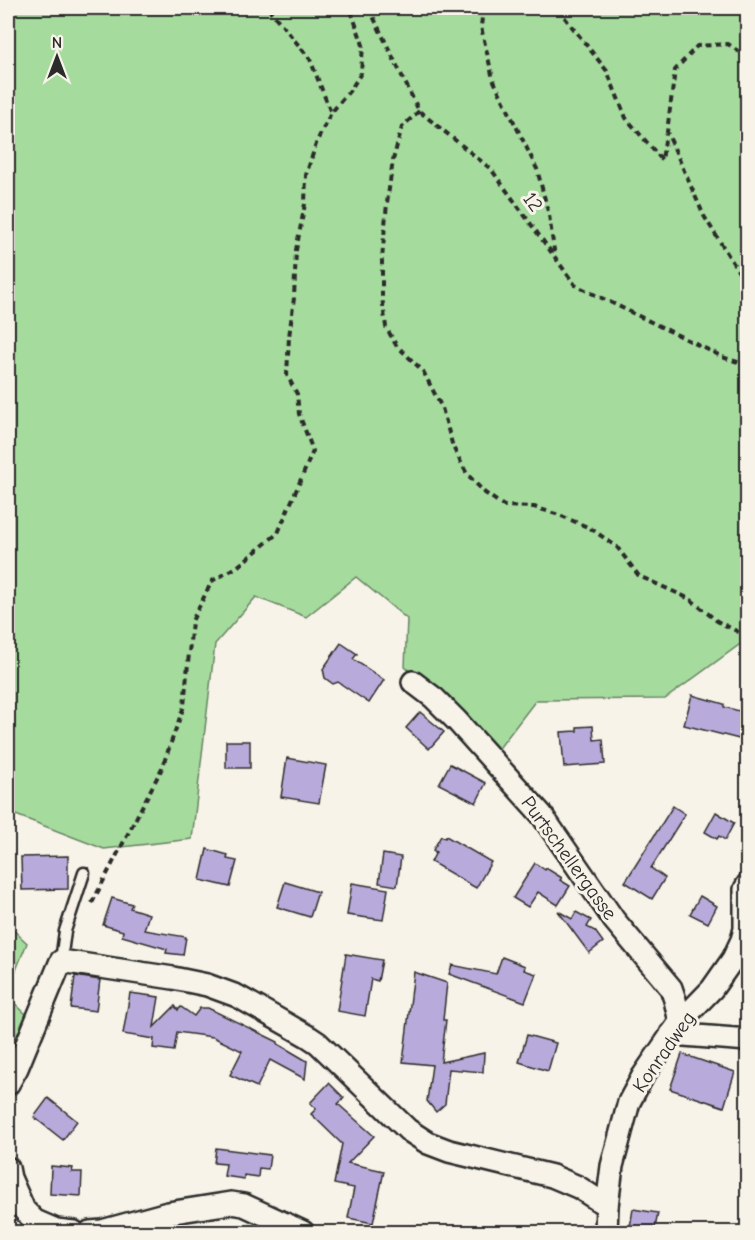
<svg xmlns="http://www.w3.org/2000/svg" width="755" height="1240" viewBox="0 0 755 1240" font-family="'Comic Neue',sans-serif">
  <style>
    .green { fill: #a6db9e; stroke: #688364; stroke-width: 1.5 }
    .building { fill: #b8abdb; stroke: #2b2b2b; stroke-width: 1.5 }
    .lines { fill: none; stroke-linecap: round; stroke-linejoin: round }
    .service-casing { stroke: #2b2b2b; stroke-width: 15 }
    .minor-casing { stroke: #2b2b2b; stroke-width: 26 }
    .path { stroke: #2b2b2b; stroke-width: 4; stroke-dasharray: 6 4.5; stroke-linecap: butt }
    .service { stroke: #f7f3e8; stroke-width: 10 }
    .minor { stroke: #f7f3e8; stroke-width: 21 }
    .labels { text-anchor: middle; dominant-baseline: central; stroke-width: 6; stroke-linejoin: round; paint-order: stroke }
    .street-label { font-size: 20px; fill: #2b2b2b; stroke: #f7f3e8 }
  </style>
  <rect width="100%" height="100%" fill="#f7f3e8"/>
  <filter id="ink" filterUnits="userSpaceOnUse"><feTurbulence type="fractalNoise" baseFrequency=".0167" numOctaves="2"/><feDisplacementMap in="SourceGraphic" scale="12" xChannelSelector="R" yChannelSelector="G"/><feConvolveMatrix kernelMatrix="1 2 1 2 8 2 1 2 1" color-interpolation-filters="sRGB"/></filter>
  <g filter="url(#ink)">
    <g class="green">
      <polygon points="8,8 747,8 747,639 665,699 536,700 497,751 405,667 407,619 356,577 306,617 256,597 215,644 192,839 104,849 8,812"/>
      <polygon points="8,925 27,943 8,990"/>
      <polygon points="8,997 29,1017 8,1063"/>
    </g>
    <g class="building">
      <polygon points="341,643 357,654 353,659 384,680 369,703 338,682 333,684 325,678 323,669"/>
      <polygon points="692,695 724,704 724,707 747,713 747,741 684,725"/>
      <polygon points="420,712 444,732 429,749 406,728"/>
      <polygon points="593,726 594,740 603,739 605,764 564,767 561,732 577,731 577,727"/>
      <rect x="226" y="741" width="24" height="27"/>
      <polygon points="287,758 326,765 319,803 281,797"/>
      <polygon points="450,764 486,783 476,803 439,784"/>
      <polygon points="673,806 685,814 651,868 665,878 652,899 625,882"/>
      <polygon points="716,812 734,823 725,840 719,836 717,839 705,832"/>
      <polygon points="441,836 445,838 446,836 491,862 476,888 431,862 436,852 433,850"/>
      <polygon points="207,849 228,855 227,859 237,861 230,887 200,880"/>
      <polygon points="383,854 401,857 397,886 379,883"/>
      <polygon points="68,856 68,889 22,890 21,857"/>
      <polygon points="535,863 545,870 546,868 562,878 560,880 570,886 558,905 538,892 528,907 513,898"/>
      <polygon points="285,882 318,892 310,917 277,907"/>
      <polygon points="352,883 388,889 383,920 347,915"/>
      <polygon points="700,896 717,906 708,923 690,914"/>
      <polygon points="112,898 132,904 130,908 149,914 144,930 186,937 183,955 166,953 167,949 122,936 123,931 103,925"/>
      <polygon points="558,911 572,919 576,912 591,920 587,927 595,931 603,942 589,953"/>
      <polygon points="346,954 382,960 378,981 371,979 365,1016 337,1011"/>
      <polygon points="502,957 525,966 524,970 536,974 525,1002 449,974 452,965 496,974"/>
      <polygon points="414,972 447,983 443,1020 446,1020 441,1062 484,1053 483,1072 449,1069 445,1104 436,1112 427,1101 432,1065 403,1062"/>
      <polygon points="75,976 100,980 96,1011 71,1008"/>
      <polygon points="130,993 159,997 154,1027 175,1006 178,1010 181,1007 194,1016 200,1008 208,1008 278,1042 278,1044 307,1061 305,1079 270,1060 257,1087 230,1075 242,1051 213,1037 177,1032 174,1051 153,1048 154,1039 123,1034"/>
      <polygon points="527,1035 556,1043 548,1071 519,1062"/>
      <polygon points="682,1054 735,1072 724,1107 670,1089"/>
      <polygon points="329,1083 344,1098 338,1104 374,1136 348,1163 384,1171 373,1223 348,1218 354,1188 334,1184 342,1144 311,1114 316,1109 310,1103"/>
      <polygon points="48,1098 77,1121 63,1140 34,1117"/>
      <polygon points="216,1148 270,1155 268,1169 259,1168 258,1177 244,1175 244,1179 224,1176 226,1164 214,1163"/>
      <polygon points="51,1166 73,1168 72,1172 82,1172 81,1196 50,1194"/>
      <polygon points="633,1209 658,1213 654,1233 629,1233"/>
    </g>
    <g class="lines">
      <defs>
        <polyline id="service" points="61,961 65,931 84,873"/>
        <g id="minor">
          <polyline points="413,682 434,698 457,721 541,814 614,920 671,988 675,1000 680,1022"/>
          <polyline points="671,1034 748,1040"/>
          <polyline points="8,1084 17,1068 61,961 173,978 207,985 237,996 309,1037 318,1043 408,1130 428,1143 449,1151 552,1176 578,1187 607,1206"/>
          <polyline points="8,1168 10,1178 24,1210 35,1221 56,1230 74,1232"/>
          <polyline points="90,1232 102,1231 168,1213 231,1203 244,1205 303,1232"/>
          <polyline points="606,1232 607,1206 612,1166 629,1102 643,1076 680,1022 712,989 733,959 742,940 745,929 745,889 748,884"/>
        </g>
      </defs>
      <use href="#service" class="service-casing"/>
      <use href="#minor" class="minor-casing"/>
      <g class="path">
        <polyline points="268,8 310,59 331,113"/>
        <polyline points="369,8 419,111 491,169 575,285 725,358 748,365"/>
        <polyline points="483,8 481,27 493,79 537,169 549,215 555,257"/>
        <polyline points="559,8 562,14 607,71 626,118 662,160 666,134"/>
        <polyline points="748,58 728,44 697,46 675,70 667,132 704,216 748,287"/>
        <polyline points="419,111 402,127 393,160 387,203 382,259 382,297 386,327 396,345 423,371 442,408 453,447 467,474 485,493 504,506 534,507 559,515 590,528 617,547 639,576 690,599 717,621 748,637"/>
        <polyline points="92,903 162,768 184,706 192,621 212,581 237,567 278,533 313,451 299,414 297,394 287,375 289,337 294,298 296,250 305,204 306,175 317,141 331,113 351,89 361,73 363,45 350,8"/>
      </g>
      <use href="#service" class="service"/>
      <use href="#minor" class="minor"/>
    </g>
  </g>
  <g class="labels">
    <g class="street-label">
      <text transform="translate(533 202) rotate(54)">12</text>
      <text transform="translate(569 858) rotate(54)">Purtschellergasse</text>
      <text transform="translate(664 1052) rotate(-55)">Konradweg</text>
    </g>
  </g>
  <rect width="755" height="1240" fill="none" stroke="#f7f3e8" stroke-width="30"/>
  <rect x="15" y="15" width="725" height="1210" fill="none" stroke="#2b2b2b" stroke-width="2" filter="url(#ink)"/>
  <g transform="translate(57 57)" stroke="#f7f3e8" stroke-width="4.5" paint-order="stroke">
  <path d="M0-4.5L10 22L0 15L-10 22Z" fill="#2b2b2b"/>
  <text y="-9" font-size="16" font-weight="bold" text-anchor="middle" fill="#2b2b2b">N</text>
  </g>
</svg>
